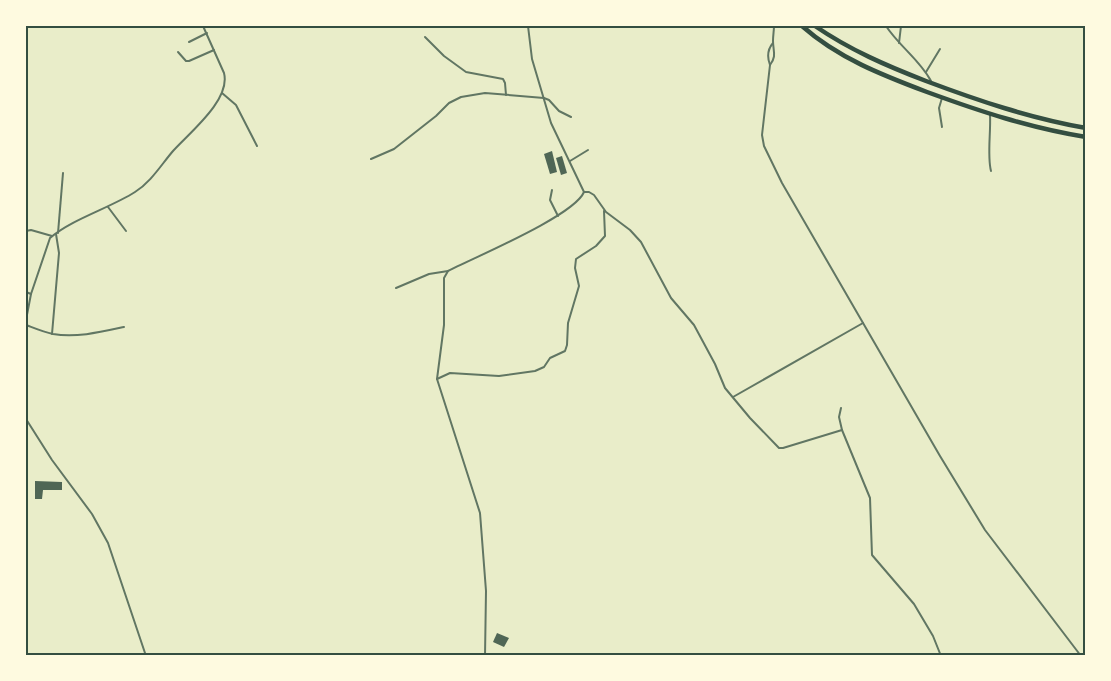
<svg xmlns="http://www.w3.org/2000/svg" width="1111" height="681" viewBox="0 0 1111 681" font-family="'PT Sans Narrow',sans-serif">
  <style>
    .building { fill: #4f6655 }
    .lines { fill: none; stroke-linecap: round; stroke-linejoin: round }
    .minor { stroke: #617663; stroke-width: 2 }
    .trunk { stroke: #344e41; stroke-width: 4.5 }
    .neatline { fill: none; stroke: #344e41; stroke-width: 2 }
  </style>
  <rect width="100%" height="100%" fill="#e9edc9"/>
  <g class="building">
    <polygon points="552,151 557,172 550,174 544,154"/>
    <polygon points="562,156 567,173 561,175 556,158"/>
    <polygon points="35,481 62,482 62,490 43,490 42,499 35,499"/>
    <polygon points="497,633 509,638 504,647 493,642"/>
  </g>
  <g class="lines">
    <g class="minor">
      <path d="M886,26C899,46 920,60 931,81"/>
      <polyline points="425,37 444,56 466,72 503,79 505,83 506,95"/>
      <polyline points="189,42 207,33"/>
      <path d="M773,43C767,50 767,57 770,65L762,135L764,146L782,183L940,456L985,530L1081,656"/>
      <polyline points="899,43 901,26"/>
      <polyline points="178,52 186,61 189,61 214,50"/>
      <path d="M770,65C777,56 773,51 773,41C773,36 774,30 774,26"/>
      <polyline points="926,72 940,49"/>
      <polyline points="222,93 236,105 257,146"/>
      <path d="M990,115C991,132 987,156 991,171"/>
      <polyline points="942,127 939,108 942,98"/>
      <polyline points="371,159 394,149 436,116 449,103 461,97 485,93 544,98 549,100 559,111 571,117"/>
      <polyline points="570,161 588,150"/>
      <polyline points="552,190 550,200 558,216"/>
      <polyline points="584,192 589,192 594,195 606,212 630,230 641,242 671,298 694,325 715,364 725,388 750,418 779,448 783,448 842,430"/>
      <polyline points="108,207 126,231"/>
      <polyline points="26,231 31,230 52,236"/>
      <polyline points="58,233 63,173"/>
      <polyline points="396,288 429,274 448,271"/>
      <polyline points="26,292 31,294"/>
      <path d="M26,320L31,294L50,238C72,219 110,208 135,192C151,182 161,165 173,151C189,133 231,100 224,73L203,26"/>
      <path d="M26,325C34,328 43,332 53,334C76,338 101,332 124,327"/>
      <polyline points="52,334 59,253 56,234"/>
      <polyline points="437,379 450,373 499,376 535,371 544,367 550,358 565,351 567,345 568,323 579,286 575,268 576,259 596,246 605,236 604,211"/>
      <polyline points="733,397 863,323"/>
      <polyline points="841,408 839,417 842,430 870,498 872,555 914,604 933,636 941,656"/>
      <polyline points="26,419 52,460 92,514 108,543 146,656"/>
      <path d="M485,656L486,591L480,513L437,379L444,325V278L448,271C475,257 574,216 584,192L551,123L532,59L528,26"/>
    </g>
    <g class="trunk">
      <path d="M802,26C838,58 882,75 927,92C979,111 1030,128 1086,137"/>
      <path d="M815,26C850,50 887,66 926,81C979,101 1030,118 1086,128"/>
    </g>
  </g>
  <rect width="1111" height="681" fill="none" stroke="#fefae0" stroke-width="54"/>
  <rect x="27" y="27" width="1057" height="627" class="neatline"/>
</svg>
